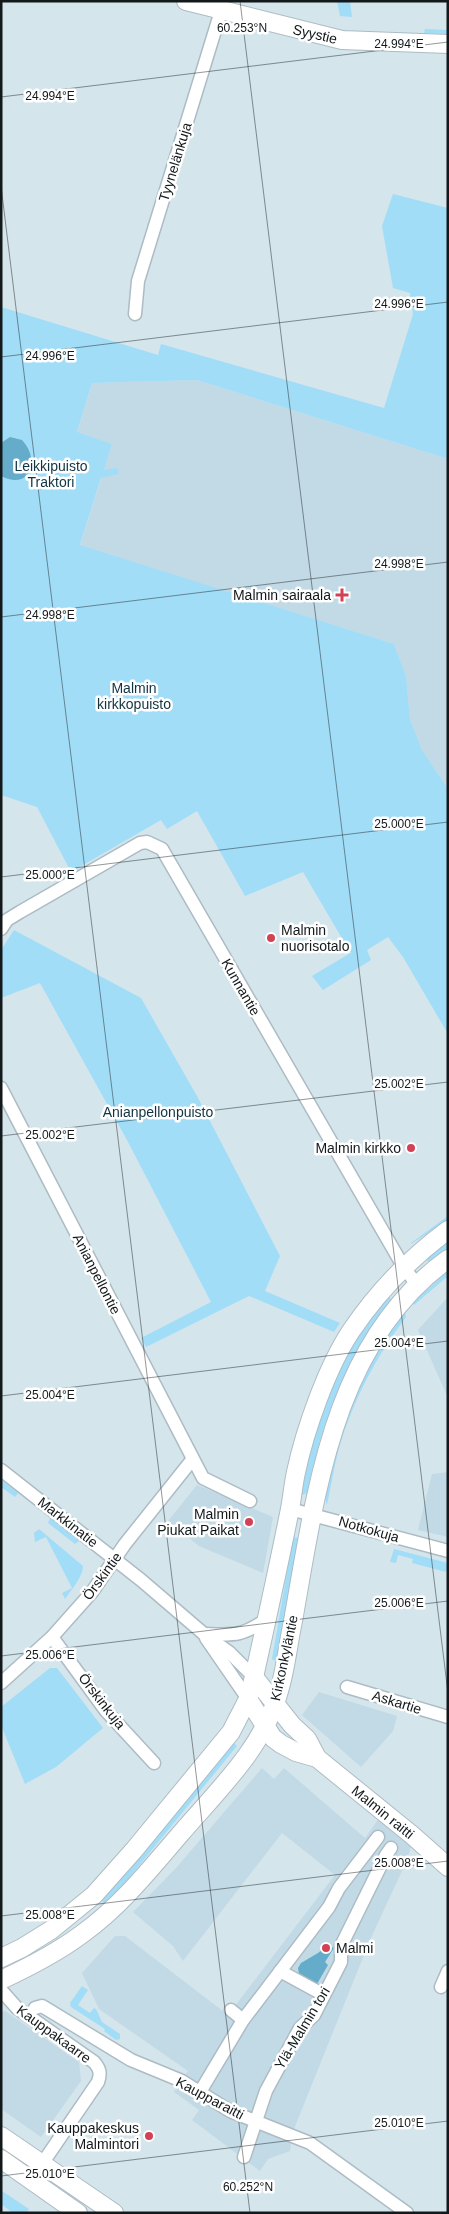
<svg xmlns="http://www.w3.org/2000/svg" width="449" height="2214" viewBox="0 0 449 2214" font-family="Arial,sans-serif">
  <style>
    .built { fill: #c2dae6 }
    .green { fill: #a2ddf8 }
    .water { fill: #64acca }
    .lines { fill: none; stroke-linecap: round; stroke-linejoin: round }
    .street-casing { stroke: #adbcc4; stroke-width: 15 }
    .secondary-casing { stroke: #adbcc4; stroke-width: 20 }
    .street { stroke: #fff; stroke-width: 12 }
    .secondary { stroke: #fff; stroke-width: 18 }
    .ticks { fill: none; stroke: #13191b; stroke-width: 1; stroke-opacity: 0.45 }
    .poi-dot { fill: #d24154; stroke: #fff; stroke-width: 2 }
    .labels { text-anchor: middle; dominant-baseline: central; stroke-width: 5; stroke-linejoin: round; paint-order: stroke }
    .street-label { font-size: 14px; fill: #13191b; stroke: #fff }
    .park-label { font-size: 14px; fill: #113340; stroke: #fff }
    .poi-label { font-size: 14px; fill: #13191b; stroke: #fff; text-anchor: end }
    .ticks-label { font-size: 12px; text-anchor: middle; fill: #13191b; stroke: #fff; stroke-width: 5; stroke-linejoin: round; paint-order: stroke }
  </style>
  <rect width="100%" height="100%" fill="#d4e5ec"/>
  <g class="built">
    <polygon points="197,380 448,459 448,789 422,750 410,719 406,676 394,644 80,546 112,444 77,433 92,383"/>
    <polygon points="448,1297 448,1398 418,1330"/>
    <polygon points="448,1472 448,1537 418,1530 432,1474"/>
    <polygon points="197,1485 273,1517 263,1573 199,1546 168,1521"/>
    <polygon points="319,1692 397,1716 393,1731 361,1767 302,1715"/>
    <polygon points="262,1768 274,1779 284,1768 365,1838 380,1817 412,1843 407,1860 370,1940 292,2134 290,2151 268,2159 260,2171 192,2120 199,2110 174,2092 188,2071 99,2009 82,1973 115,1936 125,1936 228,2015 335,1875 282,1833 183,1961 173,1946 133,1912 176,1868"/>
    <polygon points="5,2011 79,2062 81,2081 41,2137 1,2109 1,2012"/>
  </g>
  <g class="green">
    <polygon points="337,1 350,1 352,17 340,16"/>
    <polygon points="425,29 448,30 448,34 424,33"/>
    <polygon points="393,194 448,208 448,459 197,380 92,383 77,432 112,444 104,470 117,468 119,474 101,478 80,545 394,644 406,676 410,719 422,750 448,789 448,1034 403,957 388,937 367,950 371,960 323,990 312,976 352,952 350,952 303,872 245,896 197,811 167,829 161,820 71,872 37,807 1,795 1,307 158,355 161,344 384,408 413,314 410,293 393,288 382,226"/>
    <polygon points="14,930 141,998 197,1096 280,1256 265,1291 340,1323 334,1332 249,1296 146,1347 141,1338 211,1302 127,1140 40,983 1,998 1,950"/>
    <polygon points="448,1216 448,1220 411,1244 411,1243"/>
    <polygon points="448,1240 448,1249 432,1261 427,1261 427,1258"/>
    <polygon points="448,1270 448,1276 414,1305 413,1303"/>
    <path d="M388,1296L392,1300C344,1365 324,1414 307,1493L303,1495L301,1493C312,1421 341,1352 388,1296Z"/>
    <path d="M405,1312L406,1317C376,1357 353,1400 339,1448C334,1467 331,1486 327,1505L324,1494L352,1397L378,1349Z"/>
    <polygon points="1,1480 18,1493 15,1497 1,1487"/>
    <polygon points="50,1518 79,1541 75,1544 48,1523"/>
    <path d="M39,1529L83,1566C83,1577 71,1590 65,1599L62,1593L72,1588L46,1537L35,1542L34,1533Z"/>
    <polygon points="293,1537 298,1538 277,1662 272,1659"/>
    <polygon points="394,1549 448,1563 446,1572 412,1563 413,1559 398,1555 396,1563 390,1562"/>
    <polygon points="50,1668 57,1668 103,1728 56,1767 25,1784 1,1725 1,1707"/>
    <polygon points="234,1743 237,1746 119,1890 105,1904 101,1900"/>
    <polygon points="82,1986 88,1990 78,2005 90,2013 94,2008 96,2009 102,2022 120,2034 120,2039 116,2040 104,2031 105,2029 71,2007 70,2003"/>
    <polygon points="2,2191 29,2209 26,2213 13,2213 1,2204"/>
  </g>
  <g class="water">
    <path d="M10,437L22,440C41,460 30,491 1,476V443Z"/>
    <polygon points="328,1945 334,1948 325,1962 328,1965 317,1984 299,1974 298,1968 301,1963 318,1953"/>
  </g>
  <g class="lines">
    <defs>
      <g id="street">
        <polyline points="135,314 138,281 221,11"/>
        <polyline points="1,929 7,920 20,912 140,843 147,842 162,849 403,1266 417,1285"/>
        <polyline points="1,1088 203,1478 250,1501"/>
        <polyline points="1,1470 141,1580 204,1634 229,1652 254,1677"/>
        <polyline points="290,1509 448,1551"/>
        <path d="M204,1634C234,1635 241,1637 267,1619"/>
        <polyline points="52,1637 106,1711 154,1763"/>
        <polyline points="206,1638 248,1699"/>
        <polyline points="1,1683 52,1637 92,1592 125,1544 192,1460"/>
        <polyline points="347,1687 448,1717"/>
        <polyline points="280,1971 324,1995"/>
        <polyline points="441,1987 448,1971"/>
        <path d="M1,1990L17,2008L94,2062C100,2069 101,2073 98,2082L31,2180"/>
        <polyline points="35,2008 42,2006 131,2060 182,2081 230,2111 310,2143 407,2213"/>
        <polyline points="231,2010 243,2020"/>
        <polyline points="200,2092 243,2020 329,1907 339,1888 378,1837"/>
        <polyline points="244,2157 266,2091 300,2028 314,2015 341,1962 341,1946 386,1855 391,1848"/>
      </g>
      <g id="secondary">
        <polyline points="186,1 342,40 448,44"/>
        <polyline points="254,1677 292,1725 307,1739 317,1758"/>
        <polyline points="248,1699 273,1738 281,1744 296,1752 317,1758 412,1835 448,1867"/>
        <path d="M1,1958L22,1948L51,1930L94,1895L134,1850L231,1732L248,1699L254,1677C266,1623 278,1568 289,1514C292,1500 293,1486 296,1472C305,1430 327,1367 351,1331C378,1291 409,1259 448,1230"/>
        <path d="M1,1980C29,1967 58,1952 82,1934C121,1906 151,1868 182,1832C218,1790 264,1747 279,1691C286,1668 288,1644 293,1621C316,1492 333,1342 448,1259"/>
        <polyline points="1,2136 114,2213"/>
        <polyline points="1,2159 78,2213"/>
      </g>
    </defs>
    <use href="#street" class="street-casing"/>
    <use href="#secondary" class="secondary-casing"/>
    <use href="#street" class="street"/>
    <use href="#secondary" class="secondary"/>
  </g>
  <path class="ticks" d="M240,1L448,1693M1,97L448,42M1,186L250,2213M1,357L448,302M1,617L448,562M1,877L448,822M1,1136L448,1082M1,1396L448,1341M1,1656L448,1601M1,1916L448,1861M1,2176L448,2121"/>
  <g class="poi-dot">
    <path d="M339.5 587.5h5v5h5v5h-5v5h-5v-5h-5v-5h5z"/>
    <circle cx="271" cy="938" r="5"/>
    <circle cx="411" cy="1148" r="5"/>
    <circle cx="249" cy="1522" r="5"/>
    <circle cx="326" cy="1948" r="5"/>
    <circle cx="149" cy="2136" r="5"/>
  </g>
  <g class="labels">
    <g class="street-label">
      <text transform="translate(315 34) rotate(13)">Syystie</text>
      <text transform="translate(175 162) rotate(-73)">Tyynelänkuja</text>
      <text transform="translate(241 987) rotate(60)">Kunnantie</text>
      <text transform="translate(97 1274) rotate(63)">Anianpellontie</text>
      <text transform="translate(68 1522) rotate(38)">Markkinatie</text>
      <text transform="translate(369 1529) rotate(16)">Notkokuja</text>
      <text transform="translate(102 1576) rotate(-54)">Örskintie</text>
      <text transform="translate(284 1658) rotate(-78)">Kirkonkyläntie</text>
      <text transform="translate(102 1701) rotate(52)">Örskinkuja</text>
      <text transform="translate(397 1702) rotate(17)">Askartie</text>
      <text transform="translate(383 1812) rotate(39)">Malmin raitti</text>
      <text transform="translate(302 2028) rotate(-59)">Ylä-Malmin tori</text>
      <text transform="translate(54 2034) rotate(36)">Kauppakaarre</text>
      <text transform="translate(210 2098) rotate(28)">Kaupparaitti</text>
    </g>
    <g class="park-label">
      <text x="51" y="466">Leikkipuisto<tspan x="51" dy="16">Traktori</tspan></text>
      <text x="134" y="688">Malmin<tspan x="134" dy="16">kirkkopuisto</tspan></text>
      <text x="158" y="1112">Anianpellonpuisto</text>
    </g>
    <g class="poi-label">
      <text x="331" y="595">Malmin sairaala</text>
      <text x="281" y="930" text-anchor="start">Malmin<tspan x="281" dy="16">nuorisotalo</tspan></text>
      <text x="401" y="1148">Malmin kirkko</text>
      <text x="239" y="1514">Malmin<tspan x="239" dy="16">Piukat Paikat</tspan></text>
      <text x="336" y="1948" text-anchor="start">Malmi</text>
      <text x="139" y="2128">Kauppakeskus<tspan x="139" dy="16">Malmintori</tspan></text>
    </g>
  </g>
  <g class="ticks-label">
    <text x="242" y="32">60.253°N</text>
    <text x="399" y="48">24.994°E</text>
    <text x="50" y="100">24.994°E</text>
    <text x="399" y="308">24.996°E</text>
    <text x="50" y="360">24.996°E</text>
    <text x="399" y="568">24.998°E</text>
    <text x="50" y="619">24.998°E</text>
    <text x="399" y="828">25.000°E</text>
    <text x="50" y="879">25.000°E</text>
    <text x="399" y="1088">25.002°E</text>
    <text x="50" y="1139">25.002°E</text>
    <text x="399" y="1347">25.004°E</text>
    <text x="50" y="1399">25.004°E</text>
    <text x="399" y="1607">25.006°E</text>
    <text x="50" y="1659">25.006°E</text>
    <text x="399" y="1867">25.008°E</text>
    <text x="50" y="1919">25.008°E</text>
    <text x="399" y="2127">25.010°E</text>
    <text x="50" y="2178">25.010°E</text>
    <text x="248" y="2191">60.252°N</text>
  </g>
  <rect width="449" height="2214" fill="none" stroke="#13191b" stroke-width="5"/>
</svg>
